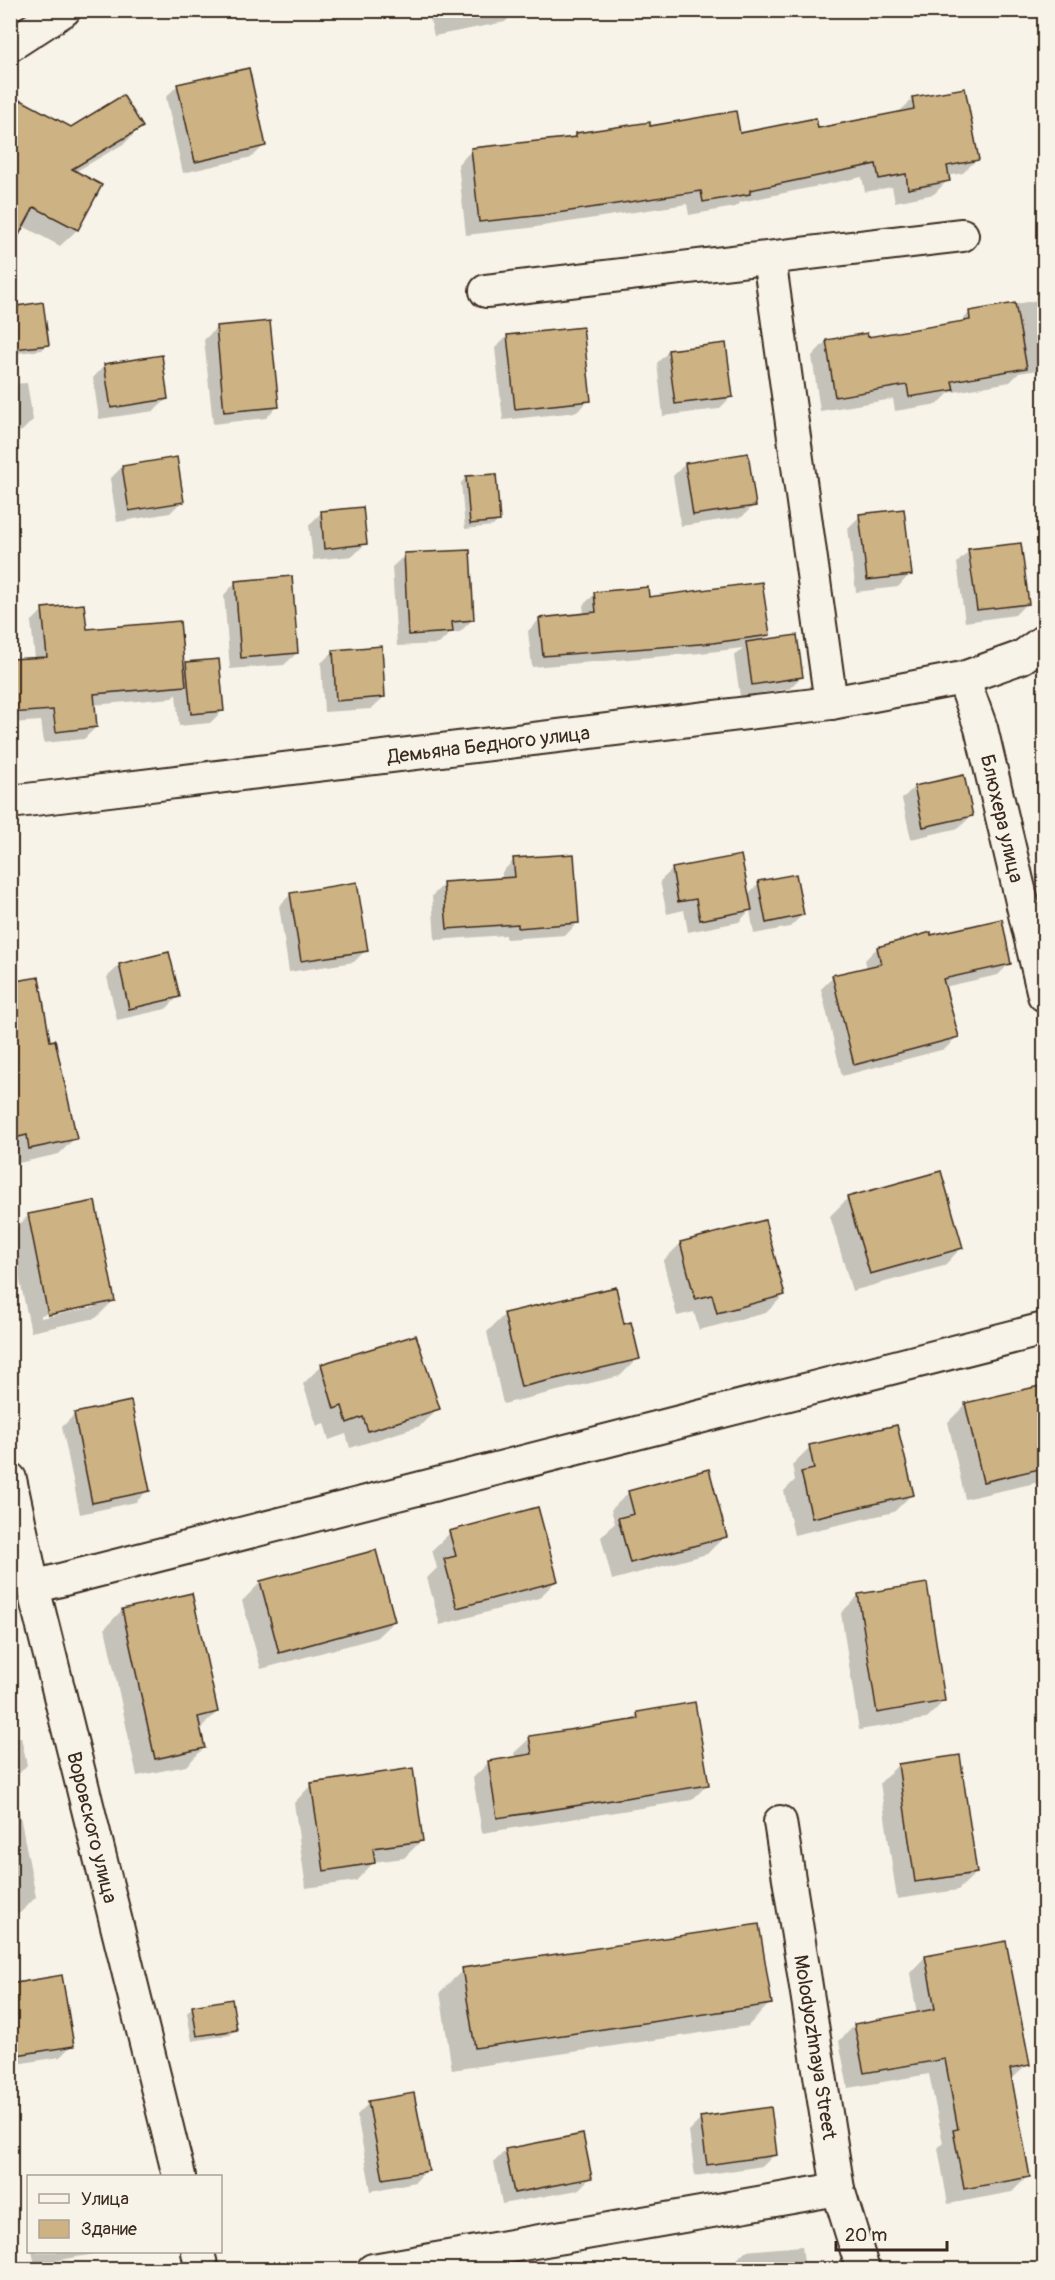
<svg xmlns="http://www.w3.org/2000/svg" width="1055" height="2280" viewBox="0 0 1055 2280" font-family="Pangolin,sans-serif">
  <style>
    .shadow { fill: #0003; fill-rule: evenodd }
    .building { fill: #cdb283; stroke: #3b2a1e; stroke-width: 1.5 }
    .lines { fill: none; stroke-linecap: round; stroke-linejoin: round }
    .street-casing { stroke: #3b2a1e; stroke-width: 36 }
    .street { stroke: #f7f3e8; stroke-width: 32 }
    .labels { text-anchor: middle; dominant-baseline: central; stroke-width: 5; stroke-linejoin: round; paint-order: stroke }
    .street-label { font-size: 20px; fill: #3b2a1e; stroke: #f7f3e8 }
  </style>
  <rect width="100%" height="100%" fill="#f7f3e8"/>
  <filter id="ink" filterUnits="userSpaceOnUse"><feTurbulence type="fractalNoise" baseFrequency=".0167" numOctaves="2"/><feDisplacementMap in="SourceGraphic" scale="12" xChannelSelector="R" yChannelSelector="G"/><feConvolveMatrix kernelMatrix="1 2 1 2 8 2 1 2 1" color-interpolation-filters="sRGB"/></filter>
  <g filter="url(#ink)">
    <g class="shadow">
      <polygon points="428,10 517,10 505,22 434,36"/>
      <polygon points="178,85 265,145 252,157 183,173 166,97"/>
      <polygon points="913,99 977,159 963,173 947,176 948,180 934,194 895,202 892,187 865,192 862,177 741,202 735,207 689,215 687,204 529,228 466,235 458,164 472,150 571,139 576,134 649,127 738,135 817,129 899,112"/>
      <polygon points="21,102 71,129 141,127 125,143 75,172 100,185 77,230 60,246 23,226 10,238 10,113"/>
      <polygon points="1044,299 1044,369 1019,373 1010,382 949,393 938,404 895,411 893,399 820,411 812,356 826,341 867,339 959,324 970,312"/>
      <polygon points="11,308 47,345 42,350 10,354"/>
      <polygon points="216,328 278,406 266,418 213,424 204,340"/>
      <polygon points="508,336 589,400 577,412 503,420 495,348"/>
      <polygon points="669,351 731,397 719,409 663,416 657,363"/>
      <polygon points="105,365 167,399 154,411 99,419 93,378"/>
      <polygon points="27,383 33,420 22,431 10,433 10,384"/>
      <polygon points="685,464 754,505 742,517 681,526 673,476"/>
      <polygon points="122,467 182,501 170,513 117,522 110,479"/>
      <polygon points="466,477 499,520 493,526 465,529 461,483"/>
      <polygon points="321,513 366,543 353,556 313,560 309,525"/>
      <polygon points="860,516 910,574 898,587 856,592 848,528"/>
      <polygon points="969,551 1027,603 1015,615 965,622 957,563"/>
      <polygon points="405,555 472,620 460,632 450,633 439,644 397,646 392,567"/>
      <polygon points="236,582 297,653 284,665 230,669 224,595"/>
      <polygon points="595,594 647,599 768,635 761,642 801,677 789,689 740,696 734,656 743,648 701,653 532,667 528,631 539,620 584,615 583,605"/>
      <polygon points="43,610 85,630 183,668 187,663 222,711 210,723 179,726 176,694 172,698 93,705 96,727 84,739 44,743 41,721 10,723 10,661 35,659 31,622"/>
      <polygon points="334,651 384,697 371,709 324,712 321,663"/>
      <polygon points="914,787 971,816 959,828 911,839 902,799"/>
      <polygon points="514,860 578,922 566,935 506,939 506,935 435,940 432,896 444,884 502,879 502,872"/>
      <polygon points="673,869 748,894 759,883 802,915 790,927 754,934 750,910 739,922 688,932 684,910 667,914 660,881"/>
      <polygon points="291,894 366,950 354,962 289,972 279,906"/>
      <polygon points="930,937 1010,963 998,975 944,987 957,1037 945,1049 842,1076 821,989 833,977 867,968 865,960 877,948"/>
      <polygon points="120,965 178,997 166,1009 117,1020 107,977"/>
      <polygon points="10,984 48,1043 75,1138 59,1154 14,1164 10,1150"/>
      <polygon points="848,1198 961,1248 944,1266 852,1291 830,1216"/>
      <path d="M93,1202L114,1300L96,1318L31,1332L10,1234L28,1216ZM95,1304V1307L41,1318V1315Z"/>
      <polygon points="680,1244 784,1295 766,1313 699,1330 694,1312 677,1316 663,1261"/>
      <polygon points="504,1315 623,1325 638,1358 620,1376 503,1404 487,1332"/>
      <polygon points="415,1337 438,1408 420,1426 350,1448 346,1434 329,1440 324,1423 317,1426 303,1384 321,1366"/>
      <polygon points="1044,1387 1044,1481 965,1499 948,1422 966,1404"/>
      <polygon points="75,1414 148,1490 136,1502 80,1514 62,1427"/>
      <polygon points="810,1447 912,1494 894,1512 794,1535 784,1491 795,1480 792,1465"/>
      <polygon points="629,1492 725,1536 707,1554 612,1580 601,1537 615,1523 611,1510"/>
      <polygon points="450,1533 557,1580 539,1598 440,1625 427,1578 437,1568 432,1550"/>
      <polygon points="375,1552 394,1621 376,1638 261,1669 242,1601 260,1583"/>
      <polygon points="1044,1569 1044,1620 1037,1576"/>
      <polygon points="859,1595 944,1701 926,1719 859,1730 841,1613"/>
      <polygon points="122,1610 217,1712 200,1729 204,1748 186,1766 137,1776 105,1628"/>
      <polygon points="638,1714 707,1785 692,1800 482,1833 473,1778 489,1762 515,1758 514,1753 530,1738 629,1722"/>
      <polygon points="21,1737 27,1765 13,1780 36,1897 20,1913 10,1914 10,1740"/>
      <polygon points="898,1765 976,1873 958,1890 897,1899 880,1783"/>
      <polygon points="311,1785 422,1840 404,1858 374,1862 356,1881 306,1888 294,1803"/>
      <polygon points="925,1957 1028,2064 1011,2080 1028,2176 1012,2192 948,2204 938,2148 943,2143 929,2074 848,2088 839,2041 855,2025 917,2014 910,1973"/>
      <polygon points="463,1970 770,2003 748,2026 452,2070 440,1992"/>
      <polygon points="10,1986 72,2045 60,2057 10,2065"/>
      <polygon points="193,2007 236,2029 230,2035 192,2041 187,2013"/>
      <polygon points="369,2103 427,2170 415,2182 371,2191 357,2115"/>
      <polygon points="701,2119 775,2154 763,2166 695,2176 689,2131"/>
      <polygon points="506,2150 590,2178 578,2190 502,2204 494,2162"/>
      <polygon points="802,2246 805,2270 727,2270 745,2251"/>
      <polygon points="32,2252 98,2252 95,2254 35,2264"/>
    </g>
    <g class="building">
      <polygon points="249,68 266,146 195,162 177,84"/>
      <polygon points="965,88 979,160 947,166 950,181 908,189 906,174 879,179 876,164 750,190 750,194 703,202 701,191 544,215 479,222 471,148 576,137 576,133 650,122 650,126 736,111 740,133 816,118 818,128 914,109 912,97"/>
      <polygon points="123,95 143,127 72,169 102,185 78,230 34,207 10,252 10,120 21,100 71,127"/>
      <polygon points="43,302 49,345 15,349 10,307"/>
      <polygon points="1015,303 1027,368 952,381 954,390 909,397 907,385 835,397 826,340 867,333 868,337 970,320 969,311"/>
      <polygon points="270,321 279,407 224,412 216,326"/>
      <polygon points="583,327 591,401 515,409 507,335"/>
      <polygon points="726,343 733,397 675,404 668,350"/>
      <polygon points="162,355 168,399 111,408 104,364"/>
      <polygon points="748,453 756,506 693,515 685,463"/>
      <polygon points="177,457 184,502 129,511 122,466"/>
      <polygon points="496,474 500,521 470,524 466,476"/>
      <polygon points="363,507 367,544 324,549 321,511"/>
      <polygon points="904,509 912,575 867,580 859,514"/>
      <polygon points="1021,543 1029,604 977,610 968,549"/>
      <polygon points="470,550 474,620 452,622 453,632 408,635 404,553"/>
      <polygon points="292,576 298,653 241,658 235,581"/>
      <polygon points="762,582 770,635 713,643 543,656 539,618 596,612 594,592 648,587 649,597"/>
      <polygon points="84,604 87,629 180,621 186,686 94,694 97,727 56,732 53,710 10,713 10,659 47,657 42,608"/>
      <polygon points="797,635 803,677 752,685 746,642"/>
      <polygon points="382,646 385,697 336,701 333,650"/>
      <polygon points="219,659 224,711 191,714 186,662"/>
      <polygon points="964,775 973,816 923,827 914,786"/>
      <polygon points="574,854 579,923 518,928 518,924 447,929 443,882 515,877 513,858"/>
      <polygon points="741,855 752,910 700,920 696,899 678,902 672,868"/>
      <polygon points="796,874 804,915 766,923 758,881"/>
      <polygon points="357,882 368,951 301,961 290,893"/>
      <polygon points="1002,919 1011,964 943,979 959,1037 854,1065 832,975 881,964 877,947 931,932 931,935"/>
      <polygon points="169,952 180,997 129,1009 119,964"/>
      <polygon points="39,977 50,1041 55,1040 77,1139 29,1149 27,1135 10,1139 10,982"/>
      <polygon points="941,1171 963,1248 870,1274 847,1197"/>
      <polygon points="95,1201 115,1301 48,1315 28,1214"/>
      <polygon points="765,1220 785,1295 717,1313 712,1295 695,1299 680,1242"/>
      <polygon points="616,1287 624,1324 631,1322 640,1359 521,1387 504,1313"/>
      <polygon points="416,1335 440,1409 368,1431 363,1417 347,1423 342,1406 334,1409 321,1364"/>
      <polygon points="1044,1385 1044,1468 983,1482 965,1403"/>
      <polygon points="131,1401 150,1491 92,1503 74,1413"/>
      <polygon points="897,1425 914,1495 812,1518 801,1472 814,1469 809,1445"/>
      <polygon points="709,1469 727,1537 630,1563 618,1518 634,1514 628,1491"/>
      <polygon points="538,1507 558,1581 457,1608 444,1559 456,1556 449,1531"/>
      <polygon points="376,1550 395,1621 279,1653 260,1581"/>
      <polygon points="927,1583 945,1701 877,1713 858,1594"/>
      <polygon points="192,1593 218,1712 198,1717 205,1748 155,1759 122,1609"/>
      <polygon points="695,1702 709,1785 497,1818 488,1761 532,1754 529,1736 638,1719 637,1712"/>
      <polygon points="960,1755 977,1873 915,1882 898,1764"/>
      <polygon points="413,1768 423,1841 373,1848 375,1863 324,1871 311,1783"/>
      <polygon points="759,1924 772,2004 475,2048 462,1968"/>
      <polygon points="1006,1941 1030,2065 1010,2069 1030,2177 964,2189 953,2130 958,2129 945,2059 864,2073 854,2024 935,2009 925,1956"/>
      <polygon points="62,1975 74,2046 10,2056 10,1984"/>
      <polygon points="232,1999 237,2030 197,2036 192,2006"/>
      <polygon points="414,2093 429,2171 383,2179 368,2101"/>
      <polygon points="771,2107 777,2155 707,2165 700,2117"/>
      <polygon points="583,2134 592,2178 514,2193 505,2149"/>
    </g>
    <g class="lines">
      <defs>
        <g id="street">
          <polyline points="10,45 64,10"/>
          <polyline points="769,258 831,703"/>
          <polyline points="486,291 962,235"/>
          <path id="s1" d="M963,678L981,728L1044,995"/>
          <path id="s2" d="M10,802L831,703L963,678L1022,657L1044,641"/>
          <path id="s3" d="M10,1479L33,1587L179,2176"/>
          <polyline points="33,1587 1044,1329"/>
          <path id="s4" d="M780,1822L838,2189L863,2270"/>
          <polyline points="198,2252 202,2270"/>
          <polyline points="373,2270 838,2189"/>
        </g>
      </defs>
      <use href="#street" class="street-casing"/>
      <use href="#street" class="street"/>
    </g>
  </g>
  <g class="labels">
    <g class="street-label">
      <text stroke="none"><textPath href="#s2" startOffset="482">Демьяна Бедного улица</textPath></text>
      <text stroke="none"><textPath href="#s1" startOffset="146">Блюхера улица</textPath></text>
      <text stroke="none"><textPath href="#s3" startOffset="358">Воровского улица</textPath></text>
      <text stroke="none"><textPath href="#s4" startOffset="228">Molodyozhnaya Street</textPath></text>
    </g>
  </g>
  <rect width="1055" height="2280" fill="none" stroke="#f7f3e8" stroke-width="36"/>
  <rect x="18" y="18" width="1019" height="2244" fill="none" stroke="#3b2a1e" stroke-width="2" filter="url(#ink)"/>
  <rect x="27" y="2175" width="195" height="78" fill="#f7f3e8" stroke="#aca397" stroke-width="1.5"/>
  <rect x="39" y="2194" width="30" height="9" fill="#f7f3e8" stroke="#aca397" stroke-width="1.5"/>
  <text x="81" y="2205" font-size="18" fill="#3b2a1e">Улица</text>
  <rect x="39" y="2220" width="30" height="18" fill="#cdb283" stroke="#aca397" stroke-width="1.5"/>
  <text x="81" y="2235" font-size="18" fill="#3b2a1e">Здание</text>
  <path d="M836 2241v9h111v-9" fill="none" stroke="#3b2a1e" stroke-width="3"/>
  <text x="845" y="2241" font-size="18" fill="#3b2a1e" stroke="#f7f3e8" stroke-width="4.5" paint-order="stroke">20 m</text>
</svg>
